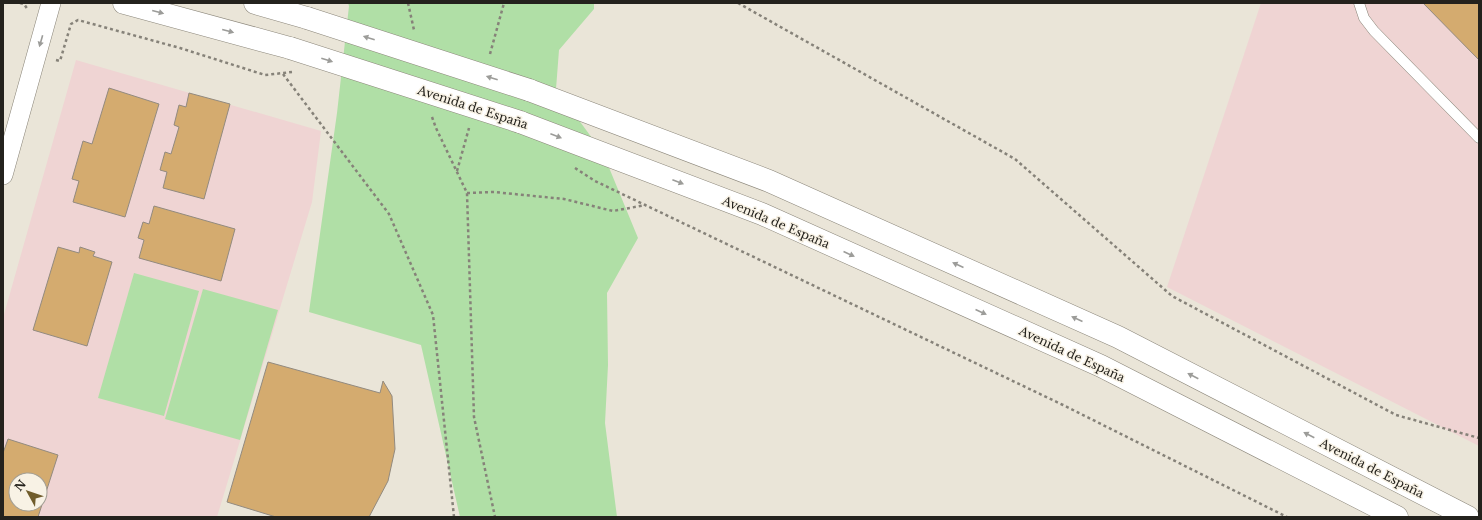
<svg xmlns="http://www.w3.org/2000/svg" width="1482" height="520" viewBox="0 0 1482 520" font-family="'Libre Baskerville',serif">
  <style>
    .education { fill: #efd4d3; fill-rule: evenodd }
    .green { fill: #b0dfa6 }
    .building { fill: #d4ab6f; stroke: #928a7f; fill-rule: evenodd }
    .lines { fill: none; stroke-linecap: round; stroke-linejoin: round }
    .service-casing { stroke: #8b867a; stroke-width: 11 }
    .minor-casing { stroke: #8b867a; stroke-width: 20 }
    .secondary-casing { stroke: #8b867a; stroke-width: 23 }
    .path { stroke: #868279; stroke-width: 2.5; stroke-dasharray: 3 3; stroke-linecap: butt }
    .service { stroke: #fff; stroke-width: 10 }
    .minor { stroke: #fff; stroke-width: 19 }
    .secondary { stroke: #fff; stroke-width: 22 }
    .secondary-bridge-casing { stroke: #8b867a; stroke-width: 23; stroke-linecap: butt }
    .secondary-bridge { stroke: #fff; stroke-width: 22 }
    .oneway { fill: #9c9c99 }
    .labels { text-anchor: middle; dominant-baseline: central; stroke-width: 3; stroke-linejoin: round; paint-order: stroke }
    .street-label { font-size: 12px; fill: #24221d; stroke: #f8f2e5 }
  </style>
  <rect width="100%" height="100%" fill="#eae5d8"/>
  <g class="education">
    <polygon points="1261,3 1479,3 1479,446 1167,287"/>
    <path d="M76,60L321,131L312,202L217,517H3V318ZM16,480H40V504H16Z"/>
  </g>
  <g class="green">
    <polygon points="348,3 594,3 594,9 559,50 556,89 603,153 638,238 607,293 608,365 605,423 617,517 460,517 421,345 309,312 337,113 349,6"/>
    <polygon points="134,273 199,291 164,416 98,398"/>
    <polygon points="203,289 278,310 240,440 165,419"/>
  </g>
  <g class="building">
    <polygon points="1423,3 1479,3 1479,60"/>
    <polygon points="109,88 159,104 125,217 73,202 79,181 72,179 83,141 92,144"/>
    <polygon points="189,93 230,104 204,199 163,188 167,172 160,170 165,152 171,154 179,127 174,125 179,105 186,107"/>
    <polygon points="154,206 235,229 221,281 139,258 144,240 138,238 143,222 149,224"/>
    <polygon points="58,247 79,253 80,247 95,252 93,256 112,262 87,346 33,330"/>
    <polygon points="268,362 380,393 383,381 392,396 395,449 388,481 369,517 276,517 227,502"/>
    <path d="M8,439L58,455L38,517H3V453ZM16,480H40V504H16Z"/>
  </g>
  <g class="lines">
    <defs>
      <polyline id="service" points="1359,3 1364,18 1374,31 1479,138"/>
      <polyline id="minor" points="3,175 51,3"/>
      <g id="secondary">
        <polyline points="124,3 290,48"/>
        <polyline points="255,3 307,18"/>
        <polyline points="529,90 769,181 1118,337 1468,517"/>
        <polyline points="520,122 762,214 1101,366 1397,517"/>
      </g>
    </defs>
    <use href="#service" class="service-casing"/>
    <use href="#minor" class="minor-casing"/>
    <use href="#secondary" class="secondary-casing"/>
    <g class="path">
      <polyline points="20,3 24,4 28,10"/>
      <polyline points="408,3 414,30"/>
      <polyline points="738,3 1015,159 1172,296 1396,415 1479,438"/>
      <polyline points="490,54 504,3"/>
      <polyline points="56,60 60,61 71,24 78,20 180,48 265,75 292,72"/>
      <polyline points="283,74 389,214 433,315 454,517"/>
      <polyline points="432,117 436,128 467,193 474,417 495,517"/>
      <polyline points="575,168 595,181 1063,405 1287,517"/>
      <polyline points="457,171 469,128"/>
      <polyline points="467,193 494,192 564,199 613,211 646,205"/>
    </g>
    <use href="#service" class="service"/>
    <use href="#minor" class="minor"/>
    <use href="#secondary" class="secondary"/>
    <defs>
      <g id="secondary-bridge">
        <polyline points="307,18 529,90"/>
        <polyline points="290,48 520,122"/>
      </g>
    </defs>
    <use href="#secondary-bridge" class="secondary-bridge-casing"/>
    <use href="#secondary-bridge" class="secondary-bridge"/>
  </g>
  <defs><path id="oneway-solid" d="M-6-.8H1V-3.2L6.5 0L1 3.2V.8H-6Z"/></defs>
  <g class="oneway">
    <use href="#oneway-solid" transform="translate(158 12) rotate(15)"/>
    <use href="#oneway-solid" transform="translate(228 31) rotate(15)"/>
    <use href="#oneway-solid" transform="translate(369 38) rotate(-162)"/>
    <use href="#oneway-solid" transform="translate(41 41) rotate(106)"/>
    <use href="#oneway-solid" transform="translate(327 60) rotate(18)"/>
    <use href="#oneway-solid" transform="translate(492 78) rotate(-162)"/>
    <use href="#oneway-solid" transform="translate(556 136) rotate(21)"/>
    <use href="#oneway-solid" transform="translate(678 182) rotate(21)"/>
    <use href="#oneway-solid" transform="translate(849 254) rotate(24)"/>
    <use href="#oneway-solid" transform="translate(958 265) rotate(-156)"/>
    <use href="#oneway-solid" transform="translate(981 312) rotate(24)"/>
    <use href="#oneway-solid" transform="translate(1077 319) rotate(-156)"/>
    <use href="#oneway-solid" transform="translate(1193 376) rotate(-153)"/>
    <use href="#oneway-solid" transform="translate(1309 435) rotate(-153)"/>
  </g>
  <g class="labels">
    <g class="street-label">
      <text transform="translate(473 107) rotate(18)">Avenida de España</text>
      <text transform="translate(776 222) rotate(23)">Avenida de España</text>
      <text transform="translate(1072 354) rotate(25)">Avenida de España</text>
      <text transform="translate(1372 468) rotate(27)">Avenida de España</text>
    </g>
  </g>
  <rect width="1482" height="520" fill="none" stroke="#24221d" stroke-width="8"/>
  <g transform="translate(28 492) rotate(310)"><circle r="19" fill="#f8f2e5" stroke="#a39f95"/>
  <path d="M0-3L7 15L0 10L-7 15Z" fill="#705c2b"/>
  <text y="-6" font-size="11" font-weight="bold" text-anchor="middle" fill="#24221d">N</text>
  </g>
</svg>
